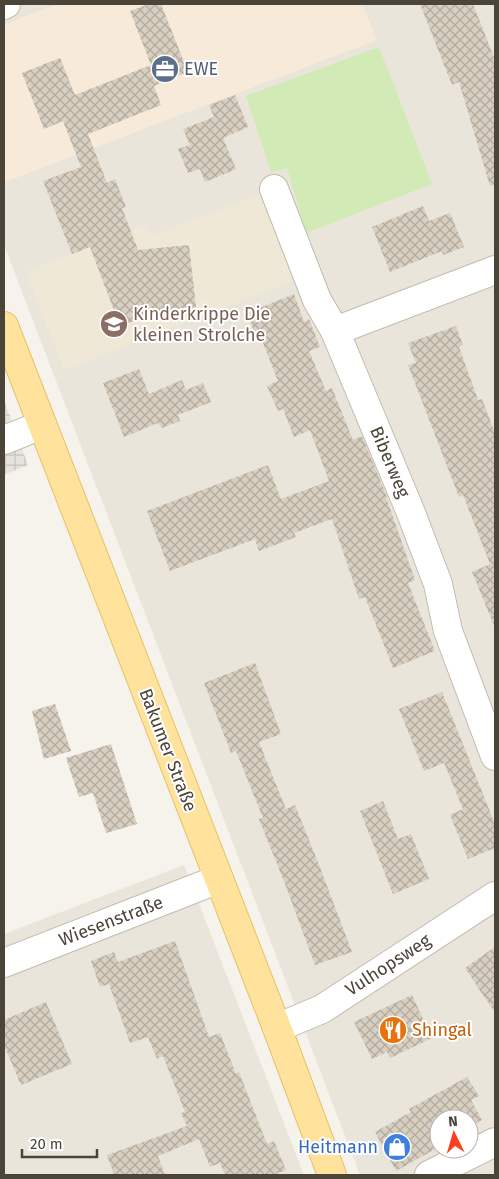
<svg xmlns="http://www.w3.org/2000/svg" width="499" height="1179" viewBox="0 0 499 1179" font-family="'Fira Sans',sans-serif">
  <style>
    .residential { fill: #eae5da; fill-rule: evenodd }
    .commercial { fill: #f7ead8 }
    .industrial { fill: url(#industrial-grid) }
    .education { fill: #efe8d6 }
    .green { fill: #d2eab5 }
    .building { fill: url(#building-cross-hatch) }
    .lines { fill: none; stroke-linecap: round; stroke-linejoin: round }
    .minor-casing { stroke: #c2bbae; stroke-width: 30 }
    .major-casing { stroke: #e6c16a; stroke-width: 30 }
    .minor { stroke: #fff; stroke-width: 28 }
    .major { stroke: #ffe39c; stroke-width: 28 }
    .labels { text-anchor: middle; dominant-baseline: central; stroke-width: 4; stroke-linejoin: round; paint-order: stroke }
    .service-label { font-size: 18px; fill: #4e5e75; stroke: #fff; text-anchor: start }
    .education-label { font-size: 18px; fill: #785e54; stroke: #fff; text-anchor: start }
    .street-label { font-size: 18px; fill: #4b4439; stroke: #fff }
    .food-label { font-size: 18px; fill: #c56008; stroke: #fff; text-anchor: start }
    .shop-label { font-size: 18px; fill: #366cbe; stroke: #fff; text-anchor: end }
  </style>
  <defs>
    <pattern id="industrial-grid" width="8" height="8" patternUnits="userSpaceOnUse" patternTransform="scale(1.25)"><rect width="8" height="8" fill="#e6e2dd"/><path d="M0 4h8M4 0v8" fill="none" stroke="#c7c3be"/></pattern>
    <pattern id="building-cross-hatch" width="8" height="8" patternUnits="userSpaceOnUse" patternTransform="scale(1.25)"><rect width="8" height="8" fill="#d8cfc1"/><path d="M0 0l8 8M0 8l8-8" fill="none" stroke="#b1aa9e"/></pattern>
  </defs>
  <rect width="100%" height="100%" fill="#f6f3ec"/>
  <g class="residential">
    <polygon points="4,4 58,4 4,25"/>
    <path d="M362,4H495V1175H360L4,245V182L376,40ZM439,1119H469V1149H439Z"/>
    <polygon points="184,865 304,1175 4,1175 4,934"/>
  </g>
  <polygon class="commercial" points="58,4 362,4 377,40 4,182 4,25"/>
  <polygon class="industrial" points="4,400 28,465 4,475"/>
  <polygon class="education" points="259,194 270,203 301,278 64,370 26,272 146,224 151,236"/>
  <polygon class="green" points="379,47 432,184 306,233 287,168 271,172 246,96"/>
  <g class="building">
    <polygon points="149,4 161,4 188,72 154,86 161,105 88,134 107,183 115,179 126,207 122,208 138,250 189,245 196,307 160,311 121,326 119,321 118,321 90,247 72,254 43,181 81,167 63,121 44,129 22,73 60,58 75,95 151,65 130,11"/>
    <polygon points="420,4 473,4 495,60 495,185 490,186 459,82 452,85"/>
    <polygon points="235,95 248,127 223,138 236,169 205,182 200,169 188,173 178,149 190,145 183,129 214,117 209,105"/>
    <polygon points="423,206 429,221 450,213 464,247 443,255 442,251 390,272 372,227"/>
    <polygon points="294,294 304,322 309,319 320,347 309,351 326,391 332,388 353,440 362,436 387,497 386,497 415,580 408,583 435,651 393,668 365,597 359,599 332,519 294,533 296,537 259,551 255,539 170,571 147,511 268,465 281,499 329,481 310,430 294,437 283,409 278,411 267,386 278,381 261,338 257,340 247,313"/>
    <polygon points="456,326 463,345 459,347 478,400 482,399 495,433 495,628 472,572 490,564 463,495 459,497 408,365 416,363 408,343"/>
    <polygon points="139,369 149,394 182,380 186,390 203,383 211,402 178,415 180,421 162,428 158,423 124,437 103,383"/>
    <polygon points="255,663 281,734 259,742 286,809 295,805 321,870 352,952 315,965 285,884 259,819 263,818 236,751 231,753 204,683"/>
    <polygon points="442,692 495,824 495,848 468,859 450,815 463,809 444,763 424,771 399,709"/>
    <polygon points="55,704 71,751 44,759 32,711"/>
    <polygon points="111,744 137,824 106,833 93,793 79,797 66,758"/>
    <polygon points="383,801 398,839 411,834 429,879 393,894 360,811"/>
    <polygon points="175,941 209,1037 220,1033 236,1074 239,1072 267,1144 274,1141 286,1170 273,1175 225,1175 220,1163 210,1167 199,1139 158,1156 165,1175 114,1175 107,1155 187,1126 181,1113 185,1112 163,1056 157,1059 148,1037 130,1043 109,984 100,987 91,961 114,952 118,962"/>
    <polygon points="495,947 495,1013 465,968"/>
    <polygon points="412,995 432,1038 390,1058 387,1052 372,1059 354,1022"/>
    <polygon points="46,1002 72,1064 21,1085 4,1045 4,1020"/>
    <polygon points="467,1077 479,1096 471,1100 482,1120 469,1127 469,1119 439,1119 439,1147 396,1171 375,1132 411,1112 409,1109"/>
  </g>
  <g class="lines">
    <defs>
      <g id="minor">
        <polyline points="4,5 6,4"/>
        <polyline points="274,189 317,300 335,331"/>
        <polyline points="495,270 335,331 411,513 438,584 448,631 495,756"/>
        <polyline points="4,440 42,425"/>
        <polyline points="4,963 219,879"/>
        <polyline points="277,1028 322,1009 495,896"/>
        <polyline points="429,1175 495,1142"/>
      </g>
      <polyline id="major" points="4,326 277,1028 332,1175"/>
    </defs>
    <use href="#minor" class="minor-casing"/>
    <use href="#major" class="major-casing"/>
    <use href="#minor" class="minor"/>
    <use href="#major" class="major"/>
  </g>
  <defs>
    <symbol id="office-disc" viewBox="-11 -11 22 22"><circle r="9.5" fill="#5c6f8a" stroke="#fff"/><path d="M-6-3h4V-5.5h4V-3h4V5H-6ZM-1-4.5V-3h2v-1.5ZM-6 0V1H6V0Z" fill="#fff"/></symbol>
    <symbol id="school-disc" viewBox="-11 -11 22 22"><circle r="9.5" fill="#8d6e63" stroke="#fff"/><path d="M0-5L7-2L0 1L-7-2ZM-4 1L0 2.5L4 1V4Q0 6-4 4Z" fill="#fff"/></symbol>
    <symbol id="restaurant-disc" viewBox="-11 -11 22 22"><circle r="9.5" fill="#e8710a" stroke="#fff"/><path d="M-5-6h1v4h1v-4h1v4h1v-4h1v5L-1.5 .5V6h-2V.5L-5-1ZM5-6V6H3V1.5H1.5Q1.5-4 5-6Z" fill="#fff"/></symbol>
    <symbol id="shop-disc" viewBox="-11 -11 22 22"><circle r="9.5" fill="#3f7fe0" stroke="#fff"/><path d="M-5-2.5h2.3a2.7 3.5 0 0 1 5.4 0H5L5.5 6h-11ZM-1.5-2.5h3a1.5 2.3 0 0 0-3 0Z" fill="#fff"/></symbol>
  </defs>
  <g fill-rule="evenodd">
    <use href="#office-disc" x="149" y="53" width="32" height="32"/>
    <use href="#school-disc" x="98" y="308" width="32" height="32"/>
    <use href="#restaurant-disc" x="377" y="1014" width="32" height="32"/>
    <use href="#shop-disc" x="381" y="1131" width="32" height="32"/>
  </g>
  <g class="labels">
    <g class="service-label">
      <text x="184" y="69">EWE</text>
    </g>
    <g class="education-label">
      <text x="133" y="314">Kinderkrippe Die<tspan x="133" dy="21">kleinen Strolche</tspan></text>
    </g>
    <g class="street-label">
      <text transform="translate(390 462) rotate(67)">Biberweg</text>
      <text transform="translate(168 750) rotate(69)">Bakumer Straße</text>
      <text transform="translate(111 921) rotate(-21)">Wiesenstraße</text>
      <text transform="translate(388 965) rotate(-33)">Vulhopsweg</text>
    </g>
    <g class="food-label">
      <text x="412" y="1030">Shingal</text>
    </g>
    <g class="shop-label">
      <text x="378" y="1147">Heitmann</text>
    </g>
  </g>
  <rect width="499" height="1179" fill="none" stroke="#4b4439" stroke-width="10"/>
  <g transform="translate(454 1134) rotate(355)"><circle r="24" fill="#ffffff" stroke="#b7b4b0"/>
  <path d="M0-4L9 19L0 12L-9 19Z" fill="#fc3f1d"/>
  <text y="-8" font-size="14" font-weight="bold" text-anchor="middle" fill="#4b4439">N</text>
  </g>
  <path d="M22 1149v8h75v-8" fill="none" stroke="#4b4439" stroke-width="2.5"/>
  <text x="30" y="1149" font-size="15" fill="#4b4439" stroke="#ffffff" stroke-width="4" paint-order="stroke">20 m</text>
</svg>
